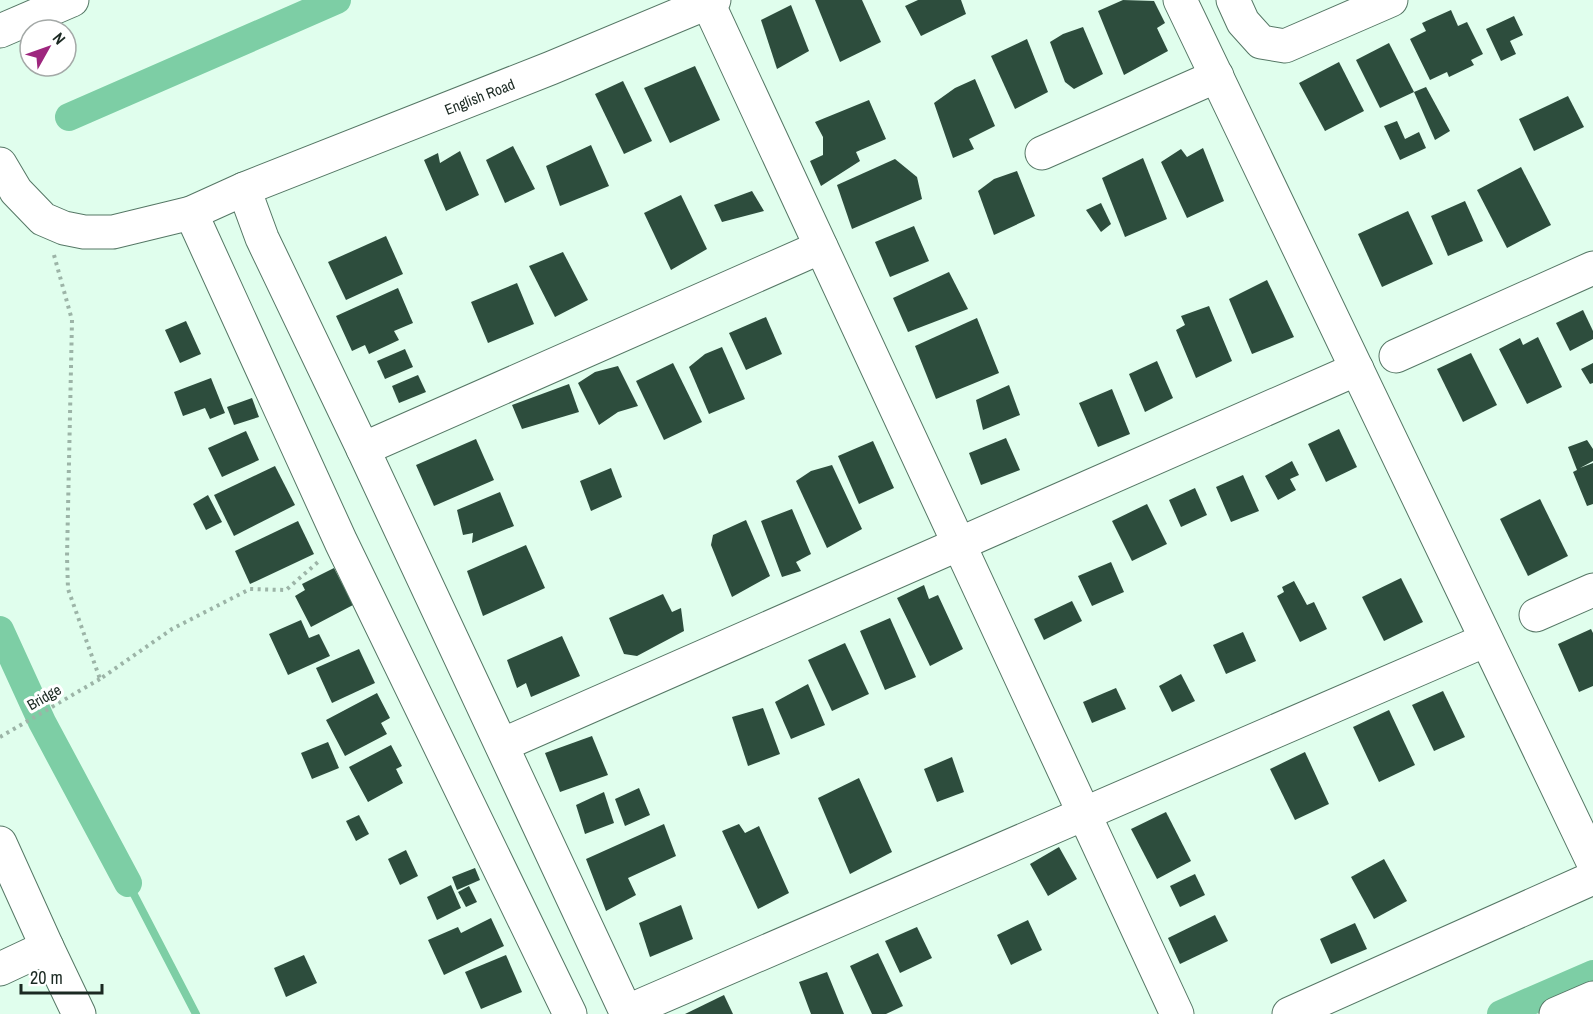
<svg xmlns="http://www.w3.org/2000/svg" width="1593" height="1014" viewBox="0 0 1593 1014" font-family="'Archivo Narrow',sans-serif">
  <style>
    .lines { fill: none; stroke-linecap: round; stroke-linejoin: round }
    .stream { stroke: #7dcea5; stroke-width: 8 }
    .canal { stroke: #7dcea5; stroke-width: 28 }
    .building { fill: #2d4d3d }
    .minor-casing { stroke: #557765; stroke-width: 35 }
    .path { stroke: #9cb4a7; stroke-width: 4; stroke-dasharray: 3 4.5; stroke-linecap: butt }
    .minor { stroke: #fff; stroke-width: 33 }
    .labels { text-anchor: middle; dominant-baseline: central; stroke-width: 6; stroke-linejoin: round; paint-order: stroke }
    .street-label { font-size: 15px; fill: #1b2922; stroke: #fff }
  </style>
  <rect width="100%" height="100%" fill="#e0feed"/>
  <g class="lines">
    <polyline class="stream" points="128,883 196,1014"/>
    <g class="canal">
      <polyline points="69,117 337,0"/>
      <polyline points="0,630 42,722 128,883"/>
      <polyline points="1501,1014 1593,974"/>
    </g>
  </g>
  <g class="building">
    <polygon points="815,0 862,0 881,42 840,62"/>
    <polygon points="918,0 961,0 966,14 921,36 905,6"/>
    <polygon points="1123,0 1154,1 1165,23 1157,28 1168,51 1124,75 1098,11"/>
    <polygon points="791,5 809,51 777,69 761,20"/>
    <polygon points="1451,10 1458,26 1467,22 1483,54 1471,60 1474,65 1449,77 1447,72 1430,80 1410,39 1426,31 1422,23"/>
    <polygon points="1514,16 1523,35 1510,41 1516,54 1501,61 1486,29"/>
    <polygon points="1083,27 1103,74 1074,89 1065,82 1050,42 1063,34"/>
    <polygon points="1027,39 1048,92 1015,109 991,56"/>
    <polygon points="1389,43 1414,92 1380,108 1356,60"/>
    <polygon points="1339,62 1364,111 1325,131 1299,83"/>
    <polygon points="695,66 720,120 670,143 644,88"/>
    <polygon points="975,79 995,126 969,139 974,149 953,158 934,103 955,88"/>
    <polygon points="623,81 652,141 624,154 595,94"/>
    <polygon points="1426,87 1450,131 1435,140 1414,92"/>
    <polygon points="1568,96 1584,127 1534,151 1519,119"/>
    <polygon points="869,100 886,139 856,152 860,161 821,186 810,161 823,155 823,137 815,122"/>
    <polygon points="1397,121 1405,139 1419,132 1426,148 1400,160 1384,126"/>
    <polygon points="591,145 609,186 560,206 546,166"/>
    <polygon points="513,146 535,189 505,203 486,160"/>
    <polygon points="1203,148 1224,201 1187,218 1161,162 1181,149 1187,157"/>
    <polygon points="460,151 479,195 446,211 424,160 438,153 440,163"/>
    <polygon points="1143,158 1167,219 1125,237 1102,178"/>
    <polygon points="895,159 917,177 922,199 852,229 837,185"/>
    <polygon points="1521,167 1551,225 1507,248 1477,190"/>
    <polygon points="1017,171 1035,216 994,235 978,191 994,179"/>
    <polygon points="752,191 764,211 722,222 714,205"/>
    <polygon points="681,195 707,249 671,270 644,213"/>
    <polygon points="1465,201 1483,241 1448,256 1431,216"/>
    <polygon points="1101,203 1111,224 1101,232 1086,210"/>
    <polygon points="1408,211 1433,264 1382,287 1358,234"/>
    <polygon points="914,226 929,261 890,277 875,242"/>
    <polygon points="386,236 403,274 346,300 328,262"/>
    <polygon points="563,252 588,300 555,317 529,266"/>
    <polygon points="949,272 968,309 908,332 893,298"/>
    <polygon points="1267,280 1294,337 1252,354 1229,299"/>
    <polygon points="517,283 534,324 488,343 471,302"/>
    <polygon points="398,288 413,323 394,331 399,340 369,354 365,345 352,351 336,316"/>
    <polygon points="1209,306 1232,361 1196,378 1176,330 1185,325 1181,316"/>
    <polygon points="1583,310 1593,331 1593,339 1570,351 1556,323"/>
    <polygon points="766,317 782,354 746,370 729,333"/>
    <polygon points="977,318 999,373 936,399 915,346"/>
    <polygon points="186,321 201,354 180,363 165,330"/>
    <polygon points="1538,337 1562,387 1527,404 1499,349 1520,338 1523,345"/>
    <polygon points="722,347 745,399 709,414 689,367 705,354"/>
    <polygon points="405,349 413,367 385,379 377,361"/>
    <polygon points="1471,353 1497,405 1463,422 1437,369"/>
    <polygon points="1157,361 1173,398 1145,412 1129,374"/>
    <polygon points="673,363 702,422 664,440 636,381"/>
    <polygon points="1593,363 1593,383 1590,384 1581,369"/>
    <polygon points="618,366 638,406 618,412 599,425 578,383 595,372"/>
    <polygon points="418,375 426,392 399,403 392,386"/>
    <polygon points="211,378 225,413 210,419 205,408 183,416 174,392"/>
    <polygon points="569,384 579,412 522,429 512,405"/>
    <polygon points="1009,385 1020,415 983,430 976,400"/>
    <polygon points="1112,389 1130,434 1098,447 1079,403"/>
    <polygon points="252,398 259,417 234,425 227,407"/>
    <polygon points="1339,429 1357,467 1326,482 1308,444"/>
    <polygon points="246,431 259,460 222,477 208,448"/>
    <polygon points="1006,438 1020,470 981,485 969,453"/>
    <polygon points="476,439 494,480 434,506 416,465"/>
    <polygon points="1587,440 1593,449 1593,461 1580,468 1593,463 1593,504 1587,506 1573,472 1577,470 1568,447"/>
    <polygon points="873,441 894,488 859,504 838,456"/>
    <polygon points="1292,461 1299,475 1290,479 1296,490 1278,500 1265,476"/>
    <polygon points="832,465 862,529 827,548 796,481 811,471"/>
    <polygon points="275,466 295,505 234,536 214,495"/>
    <polygon points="611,468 622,497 591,511 580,481"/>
    <polygon points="1243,475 1259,511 1231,522 1216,487"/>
    <polygon points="1195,488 1207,515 1181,527 1169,500"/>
    <polygon points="500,492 514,526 472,543 473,533 463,535 457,510"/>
    <polygon points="208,495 222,522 206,530 193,504"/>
    <polygon points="1540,499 1568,556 1528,576 1500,519"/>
    <polygon points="1147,504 1167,544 1132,561 1112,521"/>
    <polygon points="792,509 811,554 796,562 801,571 782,577 761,521"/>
    <polygon points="746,520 770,576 732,597 711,545 713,535"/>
    <polygon points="298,521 314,554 250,584 235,551"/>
    <polygon points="526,545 545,588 483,616 467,571"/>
    <polygon points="1111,562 1124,592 1092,606 1078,576"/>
    <polygon points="334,568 353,605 311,627 295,596 305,590 302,584"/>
    <polygon points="1401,578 1423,622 1384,641 1362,597"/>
    <polygon points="1294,581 1307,605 1314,602 1327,629 1300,642 1277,596 1284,592 1282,587"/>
    <polygon points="924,585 929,599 938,595 963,649 930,666 897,598"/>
    <polygon points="663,594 672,612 681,608 684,631 637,656 624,654 609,618"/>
    <polygon points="1072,601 1082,621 1044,640 1034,619"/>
    <polygon points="890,618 916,677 885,690 860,631"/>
    <polygon points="301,620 309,638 319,634 330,656 288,675 269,634"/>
    <polygon points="1591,629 1593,633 1593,686 1579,692 1558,644"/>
    <polygon points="1243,632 1256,661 1226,674 1213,645"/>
    <polygon points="562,636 580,676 531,697 526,683 517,688 507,660"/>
    <polygon points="845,643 869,694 832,711 808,660"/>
    <polygon points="359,649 375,683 332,703 316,668"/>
    <polygon points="1181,674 1195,701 1172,712 1159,686"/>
    <polygon points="808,684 825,725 791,739 775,702"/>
    <polygon points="1116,688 1126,709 1092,723 1083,702"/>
    <polygon points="1443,691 1465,737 1434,751 1412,705"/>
    <polygon points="377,693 390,718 381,723 387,734 345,756 326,720"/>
    <polygon points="763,708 780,754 748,766 732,717"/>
    <polygon points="1389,710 1415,765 1379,782 1353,727"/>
    <polygon points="592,736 608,775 560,792 545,753"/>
    <polygon points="328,742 339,768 312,779 301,753"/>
    <polygon points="391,745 402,766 396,769 403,783 368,802 349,767"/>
    <polygon points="1305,752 1329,804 1295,820 1270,769"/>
    <polygon points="952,757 964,792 937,802 924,769"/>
    <polygon points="859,778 892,852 850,874 818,798"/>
    <polygon points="639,788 650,815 625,826 615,799"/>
    <polygon points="604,792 614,823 585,834 576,805"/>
    <polygon points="1166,812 1191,861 1157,879 1131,829"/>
    <polygon points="359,815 369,834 356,841 346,821"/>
    <polygon points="664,824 676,856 628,878 636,895 606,911 586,859"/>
    <polygon points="739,824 745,833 759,826 789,893 758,909 722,831"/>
    <polygon points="1059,847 1077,879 1048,896 1030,864"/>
    <polygon points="406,850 418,876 400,885 388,859"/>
    <polygon points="1384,859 1407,901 1374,919 1351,877"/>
    <polygon points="475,868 480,880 457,890 452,877"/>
    <polygon points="1195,874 1205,895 1180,907 1170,886"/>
    <polygon points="451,885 461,908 437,920 427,897"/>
    <polygon points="469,886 477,902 466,907 458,892"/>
    <polygon points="681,905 693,939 650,957 639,923"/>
    <polygon points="1215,915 1228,941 1180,964 1168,938"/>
    <polygon points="491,918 504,946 444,975 428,940 458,927 461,933"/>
    <polygon points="1028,920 1042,950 1011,965 997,935"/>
    <polygon points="1355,923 1367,949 1331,964 1320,939"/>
    <polygon points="917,927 932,958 900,973 885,941"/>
    <polygon points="878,953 903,1006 886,1014 872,1014 850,966"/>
    <polygon points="304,955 317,983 286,997 274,968"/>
    <polygon points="506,955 522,992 481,1009 465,972"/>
    <polygon points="827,972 844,1014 811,1014 799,982"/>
    <polygon points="724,995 733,1014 685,1014"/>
  </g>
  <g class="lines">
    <defs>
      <g id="minor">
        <polyline points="1180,0 1593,862"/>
        <polyline points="1233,0 1243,22 1261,42 1285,46 1391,0"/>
        <polyline points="708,3 1177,1014"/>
        <polyline points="0,31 72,0"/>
        <polyline points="1042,153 1217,76"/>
        <path id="s1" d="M0,164L16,191L43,219L64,228L84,232H113L191,213L244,189L551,68L714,0"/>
        <polyline points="244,189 262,238 363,449 627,1014"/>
        <polyline points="191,213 341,542 570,1014"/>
        <polyline points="1396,356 1593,268"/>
        <polyline points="363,449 821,247"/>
        <polyline points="1536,615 1593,590"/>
        <polyline points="502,745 1357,369"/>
        <polyline points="0,843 47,947 79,1014"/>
        <polyline points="0,969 47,947"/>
        <polyline points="626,1012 1486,640"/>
        <polyline points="1289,1014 1593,878"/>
        <polyline points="1556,1014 1593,998"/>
      </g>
    </defs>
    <use href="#minor" class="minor-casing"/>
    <g class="path">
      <polyline points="54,255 72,320 67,557 68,589 100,679 172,629 250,589 286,590 318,562"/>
      <polyline points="0,737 100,679"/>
    </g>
    <use href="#minor" class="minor"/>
  </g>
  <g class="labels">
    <g class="street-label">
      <text stroke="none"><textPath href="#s1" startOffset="534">English Road</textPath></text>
      <text transform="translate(44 697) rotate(-30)">Bridge</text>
    </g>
  </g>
  <g transform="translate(48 48) rotate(50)"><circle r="28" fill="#ffffff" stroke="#a4a9a7" stroke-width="1.5"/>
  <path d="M0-4.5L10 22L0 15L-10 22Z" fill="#9e267e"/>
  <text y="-9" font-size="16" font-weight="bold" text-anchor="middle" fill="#1b2922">N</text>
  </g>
  <path d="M21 984v9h81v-9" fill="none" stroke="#1b2922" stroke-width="3"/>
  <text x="30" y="984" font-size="18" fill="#1b2922" stroke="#ffffff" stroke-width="4.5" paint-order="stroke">20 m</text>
</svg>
